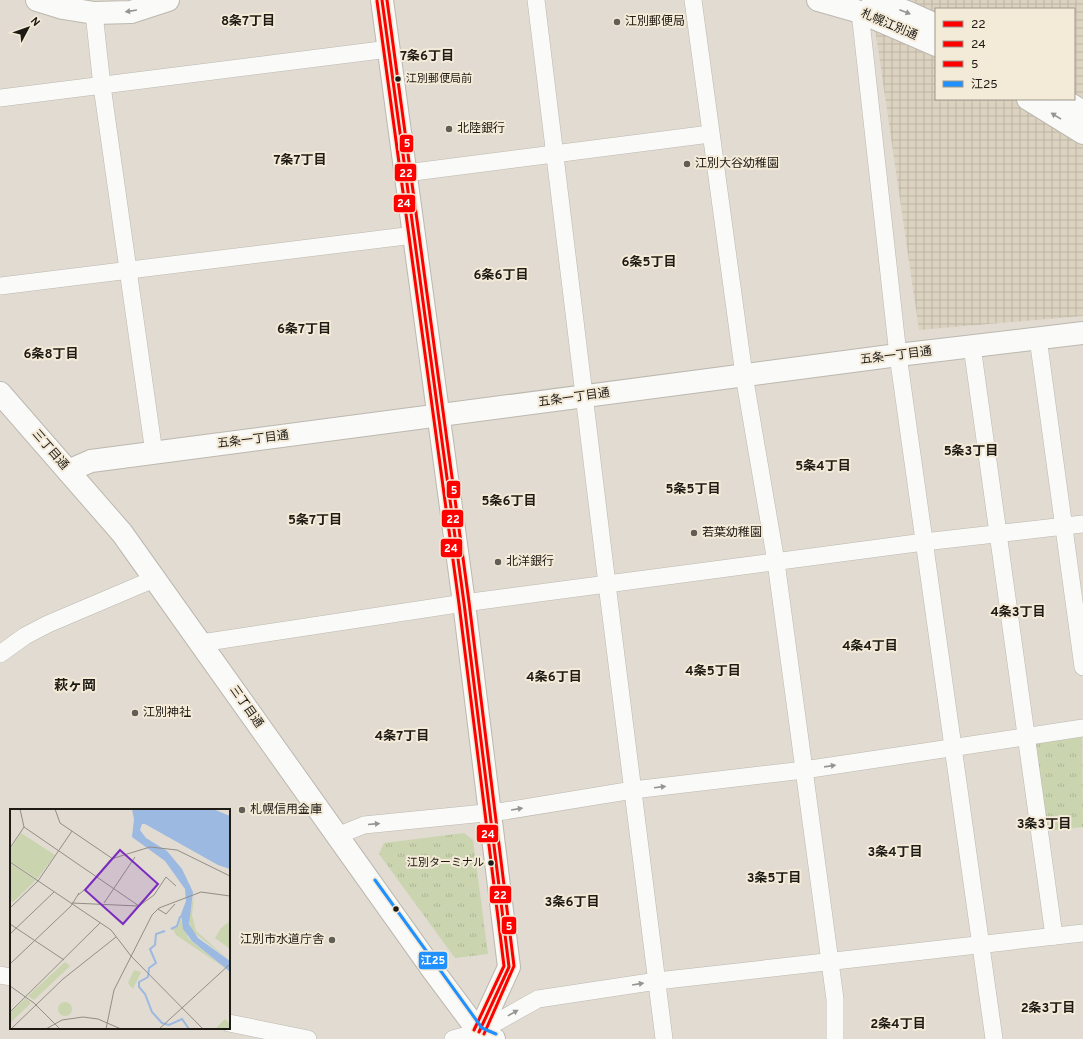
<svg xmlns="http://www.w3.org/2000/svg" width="1083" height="1039" viewBox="0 0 1083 1039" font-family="Overpass,'Noto Sans JP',sans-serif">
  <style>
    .industrial { fill: url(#industrial-grid); fill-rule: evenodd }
    .grass { fill: url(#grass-tufts) }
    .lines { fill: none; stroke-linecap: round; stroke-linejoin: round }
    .street-casing { stroke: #bcb8b0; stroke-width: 18 }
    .secondary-casing { stroke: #bcb8b0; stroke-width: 24 }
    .highway-casing { stroke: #bcb8b0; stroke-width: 24 }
    .street { stroke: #fafaf8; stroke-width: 17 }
    .secondary { stroke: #fafaf8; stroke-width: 22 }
    .highway { stroke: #fafaf8; stroke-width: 22 }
    .bus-1-casing { stroke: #f4ead8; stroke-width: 6 }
    .bus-2-casing { stroke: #f4ead8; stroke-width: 6 }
    .bus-3-casing { stroke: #f4ead8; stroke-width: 6 }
    .bus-4-casing { stroke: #f4ead8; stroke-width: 6 }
    .bus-1 { stroke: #f00; stroke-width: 3 }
    .bus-2 { stroke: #f00; stroke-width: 3 }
    .bus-3 { stroke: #f00; stroke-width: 3 }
    .bus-4 { stroke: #1e90ff; stroke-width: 3 }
    .oneway { fill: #979591 }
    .poi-dot { fill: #625e56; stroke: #f4ead8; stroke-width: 1.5 }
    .bus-dot { fill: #1e1a14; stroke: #f4ead8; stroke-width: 1.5 }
    .labels { text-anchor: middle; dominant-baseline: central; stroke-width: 4; stroke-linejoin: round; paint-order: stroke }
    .bus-label { font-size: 11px; fill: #1e1a14; stroke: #f4ead8; text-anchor: start }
    .poi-label { font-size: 12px; fill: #1e1a14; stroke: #f4ead8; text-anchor: start }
    .street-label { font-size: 12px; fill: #1e1a14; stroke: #f4ead8 }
    .neighbourhood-label { font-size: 13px; font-weight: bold; fill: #1e1a14; stroke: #f4ead8 }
    .quarter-label { font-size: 14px; font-weight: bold; fill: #1e1a14; stroke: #f4ead8 }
    .inset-river { fill: none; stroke: #9cb9e2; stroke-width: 2 }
    .inset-road { fill: none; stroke: #938e85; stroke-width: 1 }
    .view { fill: #7b2cbf; fill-opacity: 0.15; stroke: #7b2cbf; stroke-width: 2 }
    .inset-edge { fill: none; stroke: #1e1a14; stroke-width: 2 }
    .line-badge { stroke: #f4ead8; stroke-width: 1.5 }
    .badge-label { font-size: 11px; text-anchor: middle; font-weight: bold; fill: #fff }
  </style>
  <defs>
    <pattern id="industrial-grid" width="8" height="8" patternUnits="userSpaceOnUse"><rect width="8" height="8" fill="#dcd2c0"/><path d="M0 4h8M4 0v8" fill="none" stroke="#bcb4a4"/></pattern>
    <pattern id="grass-tufts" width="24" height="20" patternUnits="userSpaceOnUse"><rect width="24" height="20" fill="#cad5af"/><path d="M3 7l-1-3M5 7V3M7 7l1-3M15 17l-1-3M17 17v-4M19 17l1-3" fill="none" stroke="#adb696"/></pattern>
  </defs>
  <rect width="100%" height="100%" fill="#e1dbd1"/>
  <path class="industrial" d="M871,0H1083V316L919,330ZM936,9H1074V99H936Z"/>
  <g class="grass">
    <polygon points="1082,736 1083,827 1047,831 1033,742"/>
    <polygon points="464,833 473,840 488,954 455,958 379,854 384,843"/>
  </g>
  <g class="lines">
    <defs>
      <g id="street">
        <polyline points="536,0 607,584 664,1039"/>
        <polyline points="693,0 744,375 776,562 835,999 835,1039"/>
        <polyline points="860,12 898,355 994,1039"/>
        <polyline points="94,13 102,86 154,453"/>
        <polyline points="0,98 389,49"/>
        <polyline points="406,173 710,134"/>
        <polyline points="0,286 414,235"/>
        <polyline points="1038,338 1083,667"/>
        <polyline points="972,346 1054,936"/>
        <polyline points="201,643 464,603 924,542 1083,524"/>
        <polyline points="0,654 25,636 48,624 154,579"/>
        <polyline points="337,836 364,825 505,811 633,790 804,770 1083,728"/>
        <polyline points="0,975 11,977"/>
        <polyline points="229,1023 308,1039"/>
        <polyline points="453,1039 479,1032 538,999 657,981 1083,933"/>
      </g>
      <g id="secondary">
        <polyline points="382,0 464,603 509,967 479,1032"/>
        <polyline points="0,393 122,533 432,969 479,1032 494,1039"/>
        <polyline points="68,471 91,461 898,355 1083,333"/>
      </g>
      <g id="highway">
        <polyline points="37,0 63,8 94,13 131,12 168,0"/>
        <polyline points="818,0 860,12 936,45"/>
        <polyline points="873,0 907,12 936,25"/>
        <polyline points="1028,99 1083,133"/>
        <polyline points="1062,99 1083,112"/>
      </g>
    </defs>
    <use href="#street" class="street-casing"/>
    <use href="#secondary" class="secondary-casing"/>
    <use href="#highway" class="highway-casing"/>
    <use href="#street" class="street"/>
    <use href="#secondary" class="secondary"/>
    <use href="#highway" class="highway"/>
    <defs>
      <polyline id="bus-1" points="382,0 464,603 509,967 479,1032"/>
      <polyline id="bus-2" points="377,1 459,604 504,966 474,1030"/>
      <polyline id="bus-3" points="387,0 469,602 514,966 484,1034"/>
      <polyline id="bus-4" points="375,880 482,1028 496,1034"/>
    </defs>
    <use href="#bus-1" class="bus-1-casing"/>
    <use href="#bus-2" class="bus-2-casing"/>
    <use href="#bus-3" class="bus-3-casing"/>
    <use href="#bus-4" class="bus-4-casing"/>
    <use href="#bus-1" class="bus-1"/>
    <use href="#bus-2" class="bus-2"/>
    <use href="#bus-3" class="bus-3"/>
    <use href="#bus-4" class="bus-4"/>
  </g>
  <defs><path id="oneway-solid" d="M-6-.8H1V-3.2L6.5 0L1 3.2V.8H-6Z"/></defs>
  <g class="oneway">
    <use href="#oneway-solid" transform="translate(131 11) rotate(171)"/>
    <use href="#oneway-solid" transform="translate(905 12) rotate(21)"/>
    <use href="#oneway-solid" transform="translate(1056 116) rotate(-148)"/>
    <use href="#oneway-solid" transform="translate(830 766) rotate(-8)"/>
    <use href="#oneway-solid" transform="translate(660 787) rotate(-7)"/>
    <use href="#oneway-solid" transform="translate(517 809) rotate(-9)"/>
    <use href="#oneway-solid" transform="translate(374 824) rotate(-5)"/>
    <use href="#oneway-solid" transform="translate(638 984) rotate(-9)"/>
    <use href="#oneway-solid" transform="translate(513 1013) rotate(-29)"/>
  </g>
  <g class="poi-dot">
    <circle cx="617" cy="22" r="4"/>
    <circle cx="449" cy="129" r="4"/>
    <circle cx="687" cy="164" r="4"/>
    <circle cx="694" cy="533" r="4"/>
    <circle cx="498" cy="562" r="4"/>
    <circle cx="135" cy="713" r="4"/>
    <circle cx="242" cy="810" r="4"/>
    <circle cx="332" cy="940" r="4"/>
  </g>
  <g class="bus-dot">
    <circle cx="398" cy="79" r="3.5"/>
    <circle cx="491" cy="863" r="3.5"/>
    <circle cx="396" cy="909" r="3.5"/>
  </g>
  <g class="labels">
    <g class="bus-label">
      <text x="406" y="79">江別郵便局前</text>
      <text x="484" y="863" text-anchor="end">江別ターミナル</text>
    </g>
    <g class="poi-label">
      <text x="625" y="22">江別郵便局</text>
      <text x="457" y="129">北陸銀行</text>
      <text x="695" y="164">江別大谷幼稚園</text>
      <text x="702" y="533">若葉幼稚園</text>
      <text x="506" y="562">北洋銀行</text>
      <text x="143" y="713">江別神社</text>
      <text x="250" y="810">札幌信用金庫</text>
      <text x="324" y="940" text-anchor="end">江別市水道庁舎</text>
    </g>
    <g class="street-label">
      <text transform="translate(889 25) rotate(23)">札幌江別通</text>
      <text transform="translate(896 356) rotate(-7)">五条一丁目通</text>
      <text transform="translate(574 398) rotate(-8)">五条一丁目通</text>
      <text transform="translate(253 440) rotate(-7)">五条一丁目通</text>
      <text transform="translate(50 450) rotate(49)">三丁目通</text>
      <text transform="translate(246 707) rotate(55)">三丁目通</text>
    </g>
    <g class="neighbourhood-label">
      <text x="248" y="22">8条7丁目</text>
      <text x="427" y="57">7条6丁目</text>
      <text x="300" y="161">7条7丁目</text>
      <text x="649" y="263">6条5丁目</text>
      <text x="501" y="276">6条6丁目</text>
      <text x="304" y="330">6条7丁目</text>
      <text x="51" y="355">6条8丁目</text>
      <text x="971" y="452">5条3丁目</text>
      <text x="823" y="467">5条4丁目</text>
      <text x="693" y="490">5条5丁目</text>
      <text x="509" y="502">5条6丁目</text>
      <text x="315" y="521">5条7丁目</text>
      <text x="1018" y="613">4条3丁目</text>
      <text x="870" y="647">4条4丁目</text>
      <text x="713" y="672">4条5丁目</text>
      <text x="554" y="678">4条6丁目</text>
      <text x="402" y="737">4条7丁目</text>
      <text x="1044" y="825">3条3丁目</text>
      <text x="895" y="853">3条4丁目</text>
      <text x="774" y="879">3条5丁目</text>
      <text x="572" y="903">3条6丁目</text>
      <text x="1048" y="1009">2条3丁目</text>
      <text x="898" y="1025">2条4丁目</text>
    </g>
    <g class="quarter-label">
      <text x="75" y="686">萩ヶ岡</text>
    </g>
  </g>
  <g transform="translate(10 809)">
    <rect width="220" height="220" fill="#e1dbd1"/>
    <path d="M11,24L45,46L27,70L0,52V41ZM220,112V139H219L205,129L211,119ZM124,161L131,163L123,180L118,174ZM215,210L220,215V220H205Z" fill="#cad5af"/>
    <path d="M0,54L26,71L3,93L0,91ZM184,86L182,106L186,122L218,150L182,122L178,109ZM170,108L178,129L212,157L166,126L163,120L169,116ZM55,153L60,157L24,191L18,187ZM16,189L21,194L0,214V204Z" fill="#cad5af"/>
    <path d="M21 47a8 8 0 1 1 16 0a8 8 0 1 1-16 0ZM48 200a7 7 0 1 1 14 0a7 7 0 1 1-14 0Z" fill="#cad5af"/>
    <path d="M122,0H203L220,7V60L208,56L135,15H132L130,21L136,29L157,42L172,60L183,83L179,115L188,129L220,152V163L182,132L173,120L171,105L176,92L175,80L155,52L122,28L124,10Z" fill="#9cb9e2"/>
    <path class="inset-river" d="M161,120L167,117L170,108L174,106M155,122L146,125L145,136L140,140L146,154L139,159L138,168L129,173V178L135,185L142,203L152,214L159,216L172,210L179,220"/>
    <path class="inset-road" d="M10,0L14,18L129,97M45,0L50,14L103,50M0,39L14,18M0,53L101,121L121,147L193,220M68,86L78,78L101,50L140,38L167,41L220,67M62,94L128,97M94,94L125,48M129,97L144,86L156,68L166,77M0,99L28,72L62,22M148,100L156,105L165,95M0,115L54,151M0,125L44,83M0,155L61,97L69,84M0,177L24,194L50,220M0,203L90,114M1,220L53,170L106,128M36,220L52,211L73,208L88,210L111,220M96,220L104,181L142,106L149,99L191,83L220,87M149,220L220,155"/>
    <path class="view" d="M110,41L148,75L113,115L75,81Z"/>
    <rect width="220" height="220" class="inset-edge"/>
  </g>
  <g class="line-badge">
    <rect x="399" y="134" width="15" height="19" rx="4" fill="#f00"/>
    <rect x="394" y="163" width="23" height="19" rx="4" fill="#f00"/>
    <rect x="393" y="194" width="23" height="19" rx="4" fill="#f00"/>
    <rect x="446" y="480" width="15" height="19" rx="4" fill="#f00"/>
    <rect x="441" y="509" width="23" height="19" rx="4" fill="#f00"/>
    <rect x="440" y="538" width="23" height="20" rx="4" fill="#f00"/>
    <rect x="476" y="824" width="23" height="19" rx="4" fill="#f00"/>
    <rect x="489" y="885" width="23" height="19" rx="4" fill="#f00"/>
    <rect x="501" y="916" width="16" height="19" rx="4" fill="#f00"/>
    <rect x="418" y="951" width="30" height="19" rx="4" fill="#1e90ff"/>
  </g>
  <g class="badge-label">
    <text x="407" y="147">5</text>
    <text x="406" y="177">22</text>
    <text x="404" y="207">24</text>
    <text x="454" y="494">5</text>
    <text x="453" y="523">22</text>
    <text x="451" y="552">24</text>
    <text x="488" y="838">24</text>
    <text x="500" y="899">22</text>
    <text x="509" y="930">5</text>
    <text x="433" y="964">江25</text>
  </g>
  <rect x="935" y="8" width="140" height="92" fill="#f4ead8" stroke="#9e978a"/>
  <rect x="943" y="21" width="20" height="6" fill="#ff0000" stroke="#9e978a"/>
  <text x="971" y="28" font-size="12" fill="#1e1a14">22</text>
  <rect x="943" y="41" width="20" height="6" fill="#ff0000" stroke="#9e978a"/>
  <text x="971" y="48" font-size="12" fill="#1e1a14">24</text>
  <rect x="943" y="61" width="20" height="6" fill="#ff0000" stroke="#9e978a"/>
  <text x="971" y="68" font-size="12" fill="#1e1a14">5</text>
  <rect x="943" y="81" width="20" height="6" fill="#1e90ff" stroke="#9e978a"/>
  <text x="971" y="88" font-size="12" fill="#1e1a14">江25</text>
  <g transform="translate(28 28) rotate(49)" stroke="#f4ead8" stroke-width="3" paint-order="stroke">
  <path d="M0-3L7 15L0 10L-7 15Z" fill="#1e1a14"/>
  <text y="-6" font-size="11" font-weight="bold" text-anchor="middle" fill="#1e1a14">N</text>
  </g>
</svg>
